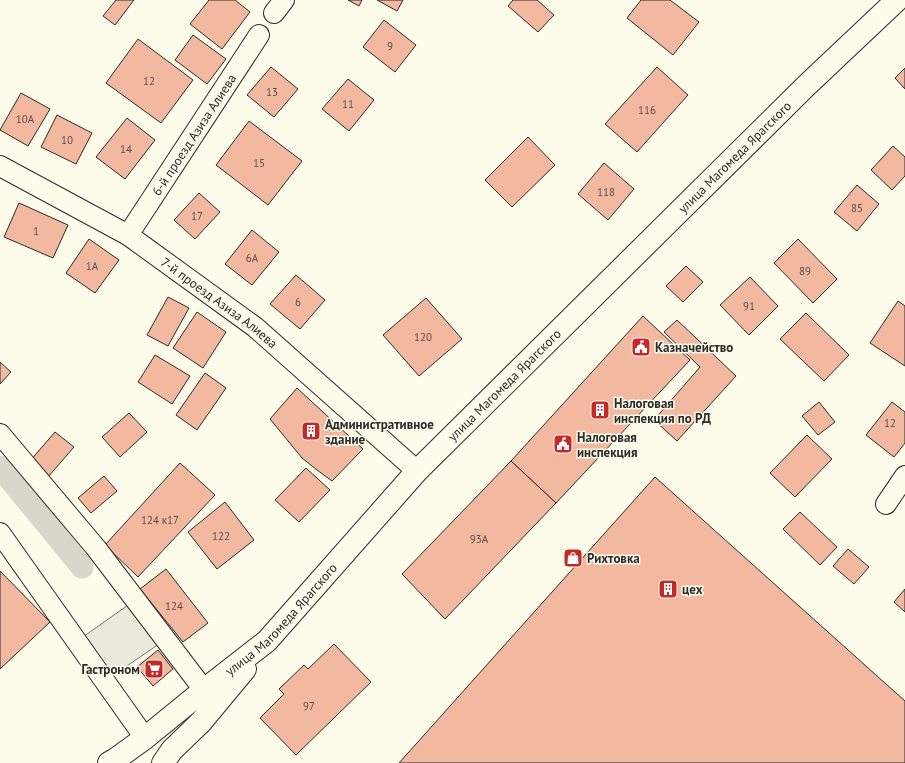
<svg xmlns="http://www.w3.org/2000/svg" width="905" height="763" viewBox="0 0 905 763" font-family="'PT Sans',sans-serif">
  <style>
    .parking { fill: #eceadb; stroke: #74746e }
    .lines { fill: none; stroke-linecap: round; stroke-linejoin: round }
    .canal { stroke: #d8d7c9; stroke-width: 23 }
    .building { fill: #f2b8a0; stroke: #2b2b2b }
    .street-casing { stroke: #2b2b2b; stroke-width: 22 }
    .primary-casing { stroke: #2b2b2b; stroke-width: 24 }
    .street { stroke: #fdfbea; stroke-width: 20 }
    .primary { stroke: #fdfbea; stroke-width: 22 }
    .labels { text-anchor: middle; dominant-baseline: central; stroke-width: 3; stroke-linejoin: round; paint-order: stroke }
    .number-label { font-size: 11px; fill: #5d4e48 }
    .street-label { font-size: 13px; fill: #2b2b2b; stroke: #fdfbea }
    .poi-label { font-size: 13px; font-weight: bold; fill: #2b2b2b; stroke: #fdfbea; text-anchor: start }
  </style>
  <rect width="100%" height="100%" fill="#fdfbea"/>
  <polygon class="parking" points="131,603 159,644 108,679 80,639"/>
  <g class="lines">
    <polyline class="canal" points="0,467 82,567"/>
  </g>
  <g class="building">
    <polygon points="116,0 134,0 115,25 103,16"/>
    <polygon points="209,0 235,0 250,12 222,49 190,24"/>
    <polygon points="348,0 362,0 359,6"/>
    <polygon points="377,0 403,0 397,11"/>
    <polygon points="513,0 537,0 554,15 538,32 508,6"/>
    <polygon points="641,0 670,0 699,22 673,55 627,18"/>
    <polygon points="384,20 416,45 395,72 363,47"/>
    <polygon points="193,35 226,59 207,84 175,60"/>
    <polygon points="138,39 193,80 161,123 106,83"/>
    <polygon points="271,67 298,89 274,117 247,95"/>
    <polygon points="657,67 688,95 637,152 605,124"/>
    <polygon points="905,68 905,89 895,78"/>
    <polygon points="348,79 374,100 349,131 322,109"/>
    <polygon points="21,93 50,109 28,146 0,130"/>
    <polygon points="57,115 92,133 76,164 41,147"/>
    <polygon points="127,118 155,140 125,179 96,157"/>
    <polygon points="249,121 302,161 268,205 216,165"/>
    <polygon points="528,137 555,165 512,207 485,180"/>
    <polygon points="893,146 905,157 905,176 892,190 871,170"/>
    <polygon points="604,163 634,189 608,220 578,194"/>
    <polygon points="857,185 879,204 857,231 834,212"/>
    <polygon points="199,193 220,212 195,239 174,220"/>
    <polygon points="19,203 68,225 53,258 4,237"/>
    <polygon points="252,230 279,252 252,285 225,264"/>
    <polygon points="89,239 119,260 95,293 66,273"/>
    <polygon points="798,239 837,279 813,303 774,263"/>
    <polygon points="686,266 703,282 683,302 666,286"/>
    <polygon points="296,275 325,300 300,329 270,304"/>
    <polygon points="750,277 778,306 749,335 720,305"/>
    <polygon points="168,297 189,308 168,346 147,335"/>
    <polygon points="426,298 462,339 419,376 383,335"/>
    <polygon points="898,301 905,306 905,366 870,343"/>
    <polygon points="197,312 226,332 203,368 173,348"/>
    <polygon points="806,313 849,355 824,381 780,339"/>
    <polygon points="643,316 690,360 556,503 511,461"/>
    <polygon points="677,320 736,376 677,441 654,420 700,367 664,332"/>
    <polygon points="155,355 190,376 172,404 138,382"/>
    <polygon points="0,362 11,372 0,384"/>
    <polygon points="205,373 226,388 197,430 176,415"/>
    <polygon points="297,388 363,449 332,481 317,470 302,458 270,419"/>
    <polygon points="819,402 835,422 818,435 802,416"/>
    <polygon points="892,402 905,412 905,443 894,457 866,435"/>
    <polygon points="129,413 147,432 120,457 102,437"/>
    <polygon points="55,432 74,447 48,477 30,461"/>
    <polygon points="807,435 832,459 795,497 770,473"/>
    <polygon points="511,461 556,503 445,619 402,574"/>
    <polygon points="180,463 215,495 138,577 105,545"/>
    <polygon points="306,468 330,490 299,522 275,500"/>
    <polygon points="104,476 117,491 91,513 78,498"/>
    <polygon points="655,477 905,701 905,763 399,763"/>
    <polygon points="225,502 254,540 217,569 188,532"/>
    <polygon points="800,512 837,547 820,565 783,529"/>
    <polygon points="848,549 869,567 854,584 833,566"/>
    <polygon points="166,569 208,623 183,642 140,589"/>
    <polygon points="0,571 50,622 0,669"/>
    <polygon points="905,589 905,612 894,602"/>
    <polygon points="334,644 371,682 296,755 260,718 284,694 279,689 304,665 308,669"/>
    <polygon points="158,650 173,669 153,686 137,667"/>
  </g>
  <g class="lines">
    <defs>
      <g id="street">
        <polyline points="274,13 284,0"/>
        <path id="s1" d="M0,166L128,235L255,327L417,471"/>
        <path id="s2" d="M128,235L259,35"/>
        <polyline points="0,434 96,548 204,690"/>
        <polyline points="886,504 905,476"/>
        <polyline points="0,533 145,738"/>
      </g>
      <g id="primary">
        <path id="s3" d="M109,763L116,759L145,738L204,690L267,641L417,471L807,85L897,0"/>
        <polyline points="163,763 172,750 201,722 245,669"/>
      </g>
    </defs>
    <use href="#street" class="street-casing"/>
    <use href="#primary" class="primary-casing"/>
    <use href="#street" class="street"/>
    <use href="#primary" class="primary"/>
  </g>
  <defs>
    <symbol id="civic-square" viewBox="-11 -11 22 22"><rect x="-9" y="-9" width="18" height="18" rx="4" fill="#c62828" stroke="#fdfbea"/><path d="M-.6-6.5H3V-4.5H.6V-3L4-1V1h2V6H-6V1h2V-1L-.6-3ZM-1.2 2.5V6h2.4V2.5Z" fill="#fff"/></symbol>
    <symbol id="building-square" viewBox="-11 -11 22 22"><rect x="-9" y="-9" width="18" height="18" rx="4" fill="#c62828" stroke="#fdfbea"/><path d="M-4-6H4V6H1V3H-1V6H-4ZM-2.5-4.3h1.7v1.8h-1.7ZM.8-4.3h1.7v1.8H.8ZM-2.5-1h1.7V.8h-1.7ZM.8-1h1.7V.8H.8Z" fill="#fff"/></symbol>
    <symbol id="shop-square" viewBox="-11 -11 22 22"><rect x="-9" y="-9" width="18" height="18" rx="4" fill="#c62828" stroke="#fdfbea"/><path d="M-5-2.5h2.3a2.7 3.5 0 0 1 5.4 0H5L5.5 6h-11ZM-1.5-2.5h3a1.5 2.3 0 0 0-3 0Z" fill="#fff"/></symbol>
    <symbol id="supermarket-square" viewBox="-11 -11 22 22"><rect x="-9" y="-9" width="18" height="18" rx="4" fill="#c62828" stroke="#fdfbea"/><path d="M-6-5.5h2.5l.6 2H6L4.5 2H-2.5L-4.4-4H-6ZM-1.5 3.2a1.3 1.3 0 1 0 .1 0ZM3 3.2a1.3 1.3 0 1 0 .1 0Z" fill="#fff"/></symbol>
  </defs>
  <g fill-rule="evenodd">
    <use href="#civic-square" x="630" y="336" width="22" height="22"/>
    <use href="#building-square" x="589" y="399" width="22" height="22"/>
    <use href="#building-square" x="300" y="420" width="22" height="22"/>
    <use href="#civic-square" x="552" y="433" width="22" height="22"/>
    <use href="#shop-square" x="562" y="547" width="22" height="22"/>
    <use href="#building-square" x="657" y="578" width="22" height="22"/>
    <use href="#supermarket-square" x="143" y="658" width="22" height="22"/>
  </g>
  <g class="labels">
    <g class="number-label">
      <text x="390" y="46">9</text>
      <text x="149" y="81">12</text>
      <text x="272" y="92">13</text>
      <text x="348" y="104">11</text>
      <text x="647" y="110">116</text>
      <text x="25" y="119">10А</text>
      <text x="67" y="140">10</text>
      <text x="126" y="149">14</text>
      <text x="259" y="163">15</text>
      <text x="606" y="192">118</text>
      <text x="857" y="208">85</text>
      <text x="197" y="216">17</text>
      <text x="36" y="231">1</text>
      <text x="252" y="258">6А</text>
      <text x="92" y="266">1А</text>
      <text x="805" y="271">89</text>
      <text x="298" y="302">6</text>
      <text x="749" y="306">91</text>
      <text x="423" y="337">120</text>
      <text x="890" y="423">12</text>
      <text x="160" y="520">124 к17</text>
      <text x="221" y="536">122</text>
      <text x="479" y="539">93А</text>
      <text x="174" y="606">124</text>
      <text x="309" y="706">97</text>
    </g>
    <g class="street-label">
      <text stroke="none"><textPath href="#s2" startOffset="120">6-й проезд Азиза Алиева</textPath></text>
      <text stroke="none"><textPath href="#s3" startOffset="873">улица Магомеда Ярагского</textPath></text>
      <text stroke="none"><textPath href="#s1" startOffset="259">7-й проезд Азиза Алиева</textPath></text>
      <text stroke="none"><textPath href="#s3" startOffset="549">улица Магомеда Ярагского</textPath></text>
      <text stroke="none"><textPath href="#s3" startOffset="225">улица Магомеда Ярагского</textPath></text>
    </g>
    <g class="poi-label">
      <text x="655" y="347">Казначейство</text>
      <text x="614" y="403">Налоговая<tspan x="614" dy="15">инспекция по РД</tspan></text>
      <text x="325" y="424">Административное<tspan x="325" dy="15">здание</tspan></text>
      <text x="577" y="437">Налоговая<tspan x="577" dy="15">инспекция</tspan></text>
      <text x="587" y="558">Рихтовка</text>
      <text x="682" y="589">цех</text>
      <text x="140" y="669" text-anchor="end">Гастроном</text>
    </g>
  </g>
</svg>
